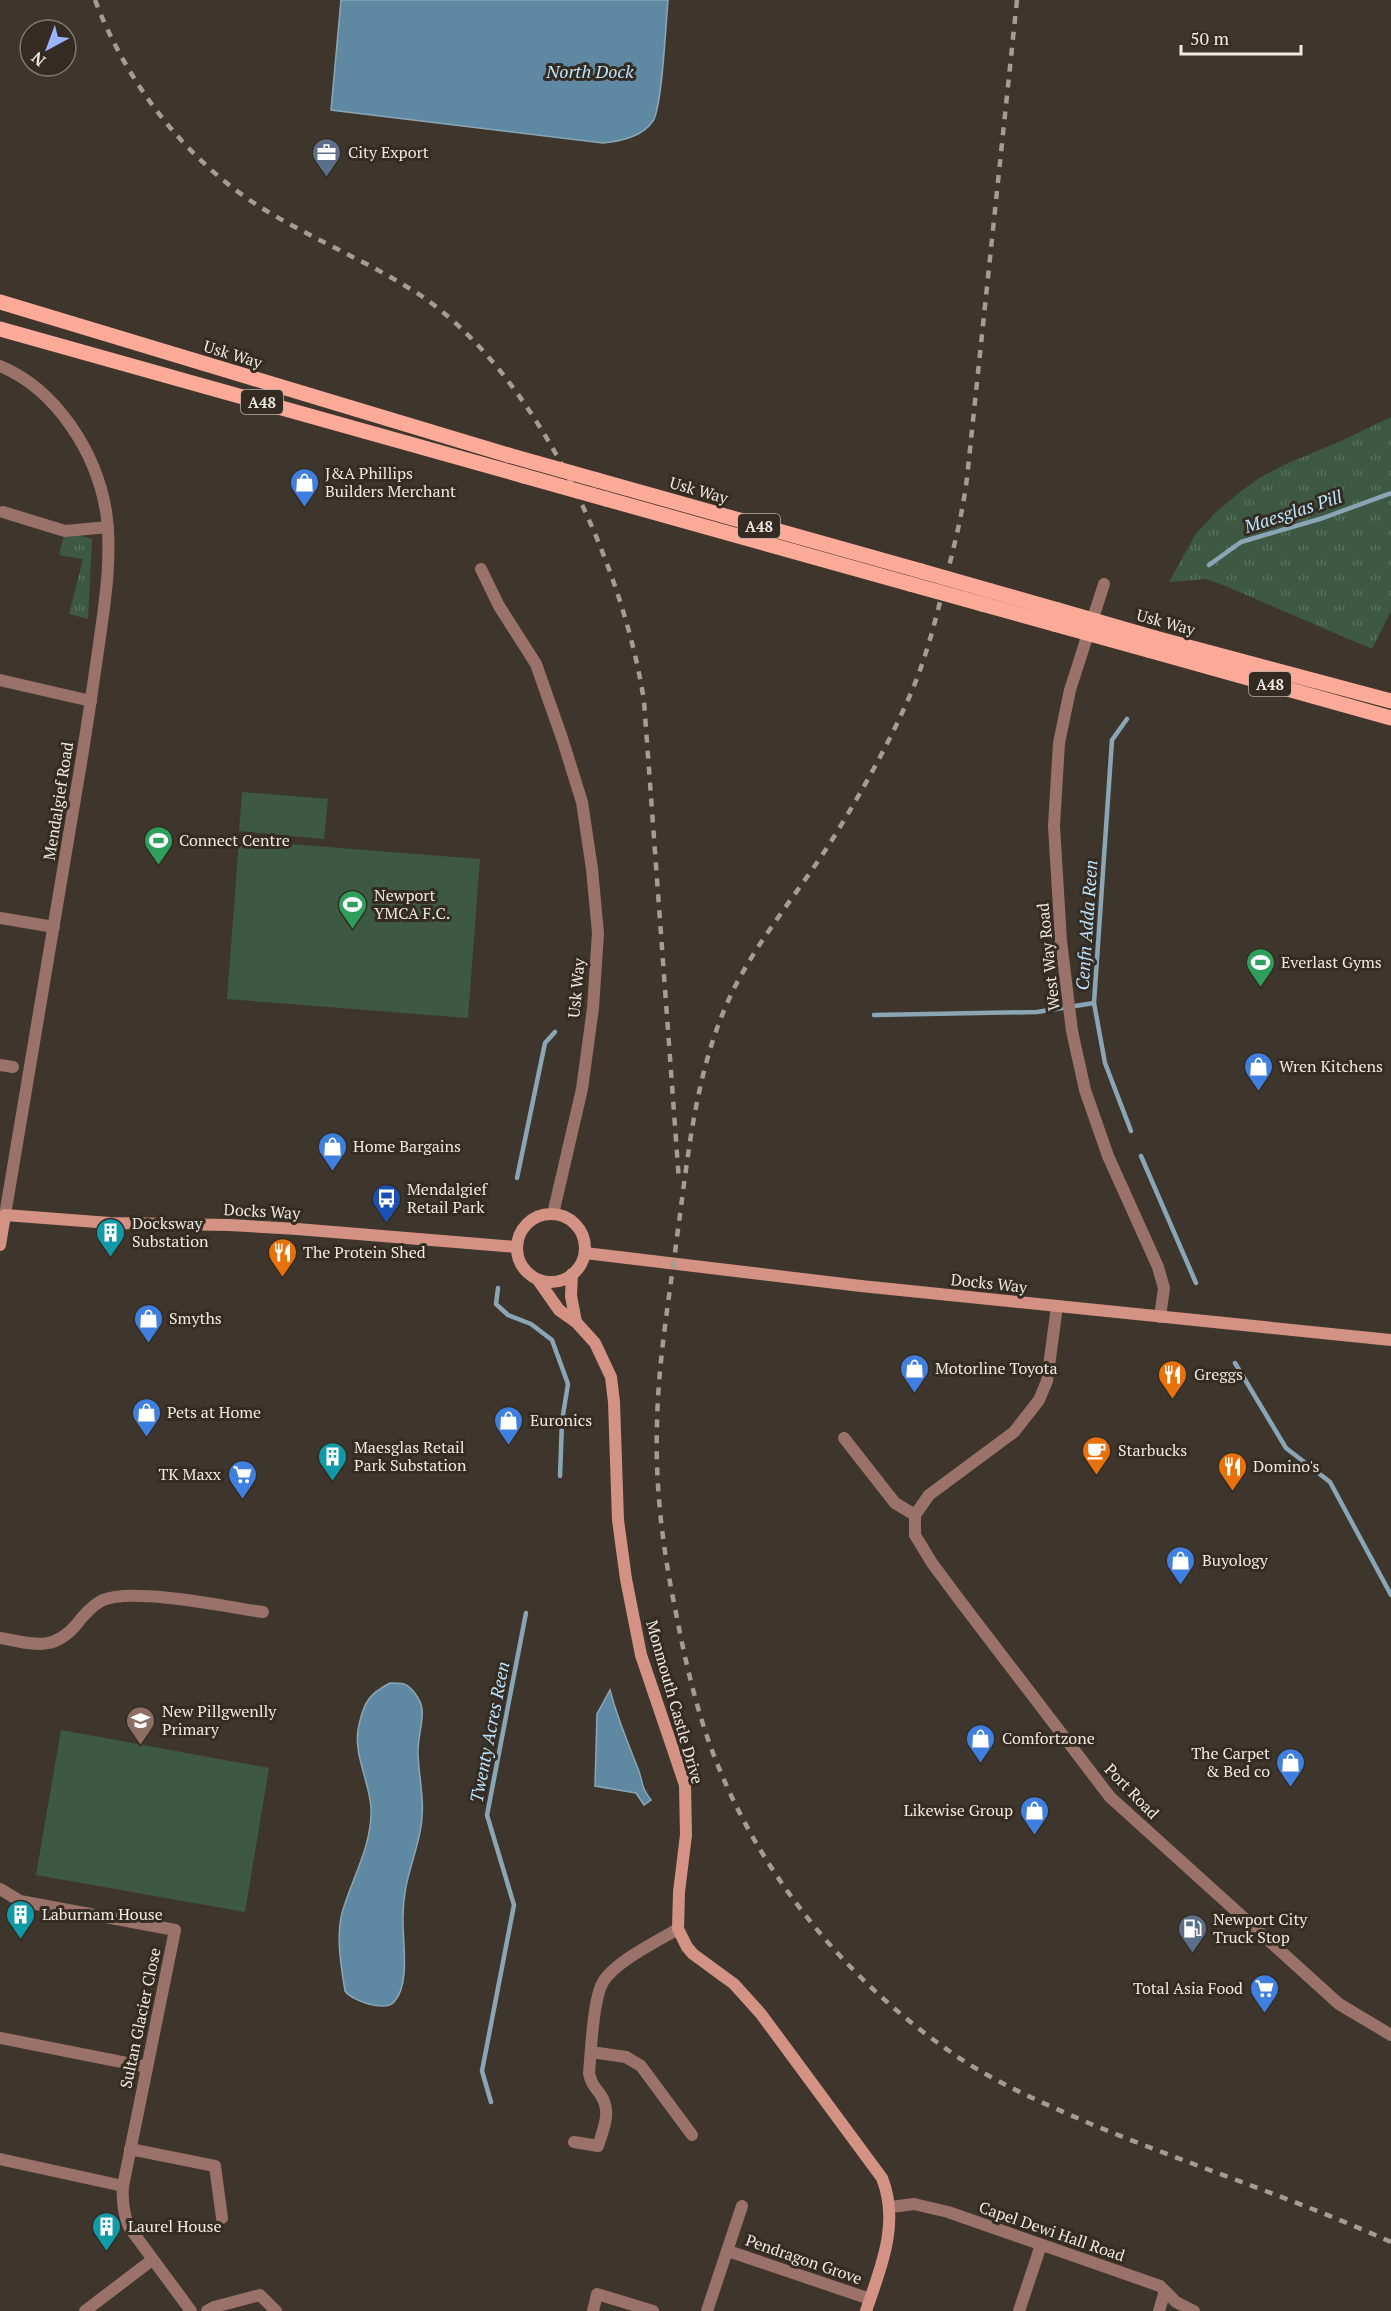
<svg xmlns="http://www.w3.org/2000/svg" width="1391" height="2311" viewBox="0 0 1391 2311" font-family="'PT Serif',serif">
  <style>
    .grass { fill: url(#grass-tufts) }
    .pitch { fill: #3d5944 }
    .water { fill: #5f89a3; stroke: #8aa6b6; stroke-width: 1.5 }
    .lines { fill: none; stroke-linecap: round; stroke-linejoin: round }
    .stream { stroke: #8aa6b6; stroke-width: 4.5 }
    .street { stroke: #9b7269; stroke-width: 12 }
    .secondary { stroke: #d39284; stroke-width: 12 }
    .primary { stroke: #feaa99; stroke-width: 15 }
    .rail { stroke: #a49d95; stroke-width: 4.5; stroke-dasharray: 8 8; stroke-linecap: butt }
    .primary-bridge { stroke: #feaa99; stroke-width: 15 }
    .labels { text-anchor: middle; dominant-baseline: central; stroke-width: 6; stroke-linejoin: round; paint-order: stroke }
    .shield { fill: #342c22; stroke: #b6b0a8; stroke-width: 1.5 }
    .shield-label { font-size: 15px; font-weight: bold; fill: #eee9e2 }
    .poi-label { font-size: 16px; fill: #eee9e2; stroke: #342c22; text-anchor: start }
    .street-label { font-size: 16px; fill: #eee9e2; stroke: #342c22 }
    .water-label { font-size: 18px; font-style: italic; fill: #bde4fe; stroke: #342c22 }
  </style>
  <defs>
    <pattern id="grass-tufts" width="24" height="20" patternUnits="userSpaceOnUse" patternTransform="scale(1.5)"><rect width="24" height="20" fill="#3d5944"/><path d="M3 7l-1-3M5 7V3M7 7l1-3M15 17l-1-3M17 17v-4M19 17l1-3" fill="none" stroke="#59715f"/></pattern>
  </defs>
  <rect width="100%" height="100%" fill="#3e362c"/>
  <g class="grass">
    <polygon points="1391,417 1391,611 1372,649 1223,585 1206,579 1169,582 1195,535 1215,513 1240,492 1261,477 1286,464 1341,441"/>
    <polygon points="65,531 92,539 88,619 69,614 83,559 59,555"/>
  </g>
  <g class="pitch">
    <polygon points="242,792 328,799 324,839 239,831"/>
    <polygon points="239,840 480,859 468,1018 227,999"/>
    <polygon points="61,1730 269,1768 245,1912 36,1875"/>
  </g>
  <g class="water">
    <path d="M341,0H668C666,22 662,108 653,121C642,137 621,141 603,143L331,110Z"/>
    <path d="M390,1683C394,1683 400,1683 404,1684C412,1687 421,1700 422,1709C424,1718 417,1741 418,1754C419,1780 426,1805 420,1832C414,1862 403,1883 403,1916C402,1939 411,1984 394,2002C385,2012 352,2001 345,1991C341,1966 336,1938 342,1913C352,1878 373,1844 371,1807C369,1780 352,1752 359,1725C364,1702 369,1694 390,1683Z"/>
    <path d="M610,1690C617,1717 627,1741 637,1766C644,1782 639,1784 651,1800L644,1805L636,1793L595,1786L597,1714Z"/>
  </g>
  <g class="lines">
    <g class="stream">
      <polyline points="1209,565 1241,542 1323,518 1391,493"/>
      <polyline points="1127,719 1112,740 1094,1003 1105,1063 1131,1131"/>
      <polyline points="874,1015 1037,1012 1094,1003"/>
      <polyline points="1141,1156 1196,1283"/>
      <polyline points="517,1178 545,1043 555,1032"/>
      <polyline points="498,1288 496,1304 508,1315 531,1324 552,1340 568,1384 562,1421 560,1476"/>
      <polyline points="1235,1363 1286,1448 1330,1482 1391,1595"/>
      <polyline points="491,2102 482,2071 514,1905 487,1815 526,1613"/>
    </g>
    <g class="street">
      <path d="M0,366C56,389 96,452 106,511C112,552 106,596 100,637C94,679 88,721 81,763C56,914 31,1065 5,1215"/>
      <polyline points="3,512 65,531 108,527"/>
      <polyline points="481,569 499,606 536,664 562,738 582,802 592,869 598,933 593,1008 582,1089 553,1214"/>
      <polyline points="1104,584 1070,690 1059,743 1054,826 1061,941 1072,1031 1085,1090 1108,1156 1158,1267 1164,1288 1160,1317"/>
      <polyline points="0,680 91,701"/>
      <polyline points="0,918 54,927"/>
      <polyline points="0,1065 13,1067"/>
      <polyline points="1057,1306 1047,1381 1039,1400 1014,1432 929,1495 915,1515 915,1535 932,1563 961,1602 1110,1797 1339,2004 1391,2035"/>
      <polyline points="844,1438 895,1503 915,1515"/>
      <path d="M0,1638C31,1643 52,1653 76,1625C83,1616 92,1605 103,1600C133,1587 227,1607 263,1612"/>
      <path d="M0,1889L20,1901L175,1930L123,2186C122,2201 123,2213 129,2227L191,2311"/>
      <polyline points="0,2038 147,2067"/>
      <polyline points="591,2052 626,2057 641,2066 692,2135"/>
      <path d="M574,2142L598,2146C604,2127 612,2111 600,2094C594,2086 591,2083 589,2073C591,2052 593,1999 603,1982C615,1962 657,1941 678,1929"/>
      <polyline points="130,2149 215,2166 222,2218"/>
      <polyline points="0,2159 123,2186"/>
      <polyline points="891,2207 914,2204 948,2212 1160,2286 1176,2302 1194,2311"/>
      <polyline points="728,2251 870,2299"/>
      <polyline points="85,2311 152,2260"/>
      <polyline points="207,2311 214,2307 260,2295 276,2311"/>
      <polyline points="593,2311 597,2294 653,2311"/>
      <polyline points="707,2311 742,2206"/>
      <polyline points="1019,2311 1041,2245"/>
      <polyline points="1159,2311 1165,2291"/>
    </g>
    <g class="secondary">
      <circle cx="551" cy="1248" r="34"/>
      <polyline points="0,1245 5,1215 110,1223 229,1225 297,1229 516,1247"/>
      <polyline points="585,1253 861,1286 1391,1340"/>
      <polyline points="572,1274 571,1296 576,1322"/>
      <path d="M538,1280L559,1310L576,1322L595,1343L611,1377L614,1402L618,1520L626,1579L641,1655L685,1785L686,1835L679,1892L678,1929L687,1947L693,1954L734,1984L761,2014L882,2178C900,2223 881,2267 866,2311"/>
    </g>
    <g class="primary">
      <polyline points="0,302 508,455"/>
      <polyline points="0,329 524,476"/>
      <polyline points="597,480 921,571"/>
      <polyline points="606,499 910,584"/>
      <polyline points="991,591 1058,610"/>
      <polyline points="982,604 1054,624"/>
      <polyline points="1155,638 1391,701"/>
      <polyline points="1148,650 1391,718"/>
    </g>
    <g class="rail">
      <path d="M95,0C126,81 183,157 257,205C309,238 368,261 420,295C537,374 623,564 644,701L679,1181"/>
      <path d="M1017,0L967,478C962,519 951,558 941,598C933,630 924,663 911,693C889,744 861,793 832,840C799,892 754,944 729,999C695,1073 688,1157 677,1237C669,1300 658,1362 657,1425C655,1488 663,1551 676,1613C685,1660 696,1708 713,1753C759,1874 846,1980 952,2053C995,2083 1043,2103 1091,2124C1190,2165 1293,2198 1391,2242"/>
    </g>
    <g class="primary-bridge">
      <polyline points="508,455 597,480"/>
      <polyline points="524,476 606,499"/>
      <polyline points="921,571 991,591"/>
      <polyline points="910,584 982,604"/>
      <polyline points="1058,610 1155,638"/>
      <polyline points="1054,624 1148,650"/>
    </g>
  </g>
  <defs>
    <symbol id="office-pin" viewBox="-11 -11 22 30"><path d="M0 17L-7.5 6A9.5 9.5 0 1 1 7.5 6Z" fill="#5c6f8a" stroke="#342c22"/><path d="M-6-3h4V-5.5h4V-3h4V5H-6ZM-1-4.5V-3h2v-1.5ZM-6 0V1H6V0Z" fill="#fff"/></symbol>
    <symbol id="shop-pin" viewBox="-11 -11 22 30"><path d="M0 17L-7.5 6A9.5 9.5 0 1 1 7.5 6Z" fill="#3f7fe0" stroke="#342c22"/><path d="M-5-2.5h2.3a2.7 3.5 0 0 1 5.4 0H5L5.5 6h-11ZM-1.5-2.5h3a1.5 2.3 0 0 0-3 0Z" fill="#fff"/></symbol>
    <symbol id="stadium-pin" viewBox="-11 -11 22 30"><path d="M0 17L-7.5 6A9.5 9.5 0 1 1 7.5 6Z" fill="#2e9e5b" stroke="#342c22"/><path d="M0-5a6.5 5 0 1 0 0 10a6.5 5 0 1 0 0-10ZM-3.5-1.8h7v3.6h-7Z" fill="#fff"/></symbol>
    <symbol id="bus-pin" viewBox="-11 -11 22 30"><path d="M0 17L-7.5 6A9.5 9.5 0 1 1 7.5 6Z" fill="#1a4fb4" stroke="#342c22"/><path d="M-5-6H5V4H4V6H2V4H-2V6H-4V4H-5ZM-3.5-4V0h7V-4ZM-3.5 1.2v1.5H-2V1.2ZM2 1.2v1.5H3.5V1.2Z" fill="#fff"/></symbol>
    <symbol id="building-pin" viewBox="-11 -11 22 30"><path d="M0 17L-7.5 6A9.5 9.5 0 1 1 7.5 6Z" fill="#0f9aa8" stroke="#342c22"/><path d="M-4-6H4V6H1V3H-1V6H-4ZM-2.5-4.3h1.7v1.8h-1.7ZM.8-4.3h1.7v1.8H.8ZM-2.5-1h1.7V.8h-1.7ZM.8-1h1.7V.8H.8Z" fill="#fff"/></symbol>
    <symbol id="restaurant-pin" viewBox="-11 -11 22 30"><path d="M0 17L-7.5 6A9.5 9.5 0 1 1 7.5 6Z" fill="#e8710a" stroke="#342c22"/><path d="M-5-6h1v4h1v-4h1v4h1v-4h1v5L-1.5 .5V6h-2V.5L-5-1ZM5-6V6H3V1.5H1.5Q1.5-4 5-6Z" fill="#fff"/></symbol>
    <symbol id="cafe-pin" viewBox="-11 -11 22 30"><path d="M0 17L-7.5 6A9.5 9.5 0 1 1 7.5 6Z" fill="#e8710a" stroke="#342c22"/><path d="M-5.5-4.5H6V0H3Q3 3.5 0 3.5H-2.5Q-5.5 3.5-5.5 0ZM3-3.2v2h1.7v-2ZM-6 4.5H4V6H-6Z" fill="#fff"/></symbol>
    <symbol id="supermarket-pin" viewBox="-11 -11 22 30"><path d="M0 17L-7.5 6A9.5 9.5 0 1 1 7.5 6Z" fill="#3f7fe0" stroke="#342c22"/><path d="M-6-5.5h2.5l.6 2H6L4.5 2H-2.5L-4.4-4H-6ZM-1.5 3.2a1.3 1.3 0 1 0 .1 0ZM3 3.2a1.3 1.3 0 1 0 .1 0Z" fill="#fff"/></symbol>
    <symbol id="school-pin" viewBox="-11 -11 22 30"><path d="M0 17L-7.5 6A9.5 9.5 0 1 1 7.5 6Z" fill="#8d6e63" stroke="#342c22"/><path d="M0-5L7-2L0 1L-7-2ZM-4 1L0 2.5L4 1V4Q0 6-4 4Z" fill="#fff"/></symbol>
    <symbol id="fuel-pin" viewBox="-11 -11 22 30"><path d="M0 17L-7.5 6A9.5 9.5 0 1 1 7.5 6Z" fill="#5c6f8a" stroke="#342c22"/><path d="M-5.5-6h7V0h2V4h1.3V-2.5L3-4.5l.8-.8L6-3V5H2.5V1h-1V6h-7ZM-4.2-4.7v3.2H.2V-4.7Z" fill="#fff"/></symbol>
  </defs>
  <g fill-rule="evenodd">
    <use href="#office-pin" x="310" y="136" width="33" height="45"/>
    <use href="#shop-pin" x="288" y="466" width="33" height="45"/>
    <use href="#stadium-pin" x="142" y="824" width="33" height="45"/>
    <use href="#stadium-pin" x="336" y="888" width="33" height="45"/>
    <use href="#stadium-pin" x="1244" y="946" width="33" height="45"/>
    <use href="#shop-pin" x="1242" y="1050" width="33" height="45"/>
    <use href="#shop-pin" x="316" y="1130" width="33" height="45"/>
    <use href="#bus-pin" x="370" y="1182" width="33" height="45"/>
    <use href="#building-pin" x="94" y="1216" width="33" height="45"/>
    <use href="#restaurant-pin" x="266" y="1236" width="33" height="45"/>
    <use href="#shop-pin" x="132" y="1302" width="33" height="45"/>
    <use href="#shop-pin" x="898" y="1352" width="33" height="45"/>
    <use href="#restaurant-pin" x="1156" y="1358" width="33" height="45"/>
    <use href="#shop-pin" x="130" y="1396" width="33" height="45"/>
    <use href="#shop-pin" x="492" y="1404" width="33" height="45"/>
    <use href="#cafe-pin" x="1080" y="1434" width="33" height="45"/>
    <use href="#building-pin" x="316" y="1440" width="33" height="45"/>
    <use href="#restaurant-pin" x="1216" y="1450" width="33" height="45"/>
    <use href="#supermarket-pin" x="226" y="1458" width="33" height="45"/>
    <use href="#shop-pin" x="1164" y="1544" width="33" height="45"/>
    <use href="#school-pin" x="124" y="1704" width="33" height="45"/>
    <use href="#shop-pin" x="964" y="1722" width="33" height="45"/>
    <use href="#shop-pin" x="1274" y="1746" width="33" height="45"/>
    <use href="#shop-pin" x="1018" y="1794" width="33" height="45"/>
    <use href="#building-pin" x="4" y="1898" width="33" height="45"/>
    <use href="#fuel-pin" x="1176" y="1912" width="33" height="45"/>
    <use href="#supermarket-pin" x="1248" y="1972" width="33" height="45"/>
    <use href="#building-pin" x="90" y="2210" width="33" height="45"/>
  </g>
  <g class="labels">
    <g class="shield">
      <rect x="241" y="390" width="42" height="24" rx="4.5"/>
      <rect x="738" y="514" width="42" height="24" rx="4.5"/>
      <rect x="1249" y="672" width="42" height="24" rx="4.5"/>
    </g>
    <g class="shield-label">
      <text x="262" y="402">A48</text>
      <text x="759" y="526">A48</text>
      <text x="1270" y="684">A48</text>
    </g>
    <g class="poi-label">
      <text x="348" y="152">City Export</text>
      <text x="325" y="473">J&amp;A Phillips<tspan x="325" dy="18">Builders Merchant</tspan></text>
      <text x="179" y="840">Connect Centre</text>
      <text x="374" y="895">Newport<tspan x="374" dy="18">YMCA F.C.</tspan></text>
      <text x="1281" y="962">Everlast Gyms</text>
      <text x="1279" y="1066">Wren Kitchens</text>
      <text x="353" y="1146">Home Bargains</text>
      <text x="407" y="1189">Mendalgief<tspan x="407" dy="18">Retail Park</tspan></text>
      <text x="132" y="1223">Docksway<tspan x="132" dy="18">Substation</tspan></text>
      <text x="303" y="1252">The Protein Shed</text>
      <text x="169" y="1318">Smyths</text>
      <text x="935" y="1368">Motorline Toyota</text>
      <text x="1194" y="1374">Greggs</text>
      <text x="167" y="1412">Pets at Home</text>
      <text x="530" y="1420">Euronics</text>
      <text x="354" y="1447">Maesglas Retail<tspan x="354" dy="18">Park Substation</tspan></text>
      <text x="1118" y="1450">Starbucks</text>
      <text x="1253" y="1466">Domino's</text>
      <text x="221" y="1474" text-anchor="end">TK Maxx</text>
      <text x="1202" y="1560">Buyology</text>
      <text x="162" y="1711">New Pillgwenlly<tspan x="162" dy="18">Primary</tspan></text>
      <text x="1002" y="1738">Comfortzone</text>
      <text x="1270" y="1753" text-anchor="end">The Carpet<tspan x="1270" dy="18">&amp; Bed co</tspan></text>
      <text x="1013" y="1810" text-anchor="end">Likewise Group</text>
      <text x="42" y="1914">Laburnam House</text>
      <text x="1213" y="1919">Newport City<tspan x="1213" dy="18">Truck Stop</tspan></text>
      <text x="1243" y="1988" text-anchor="end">Total Asia Food</text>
      <text x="128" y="2226">Laurel House</text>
    </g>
    <g class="street-label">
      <text transform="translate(233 354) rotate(17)">Usk Way</text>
      <text transform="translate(699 490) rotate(16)">Usk Way</text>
      <text transform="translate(1166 622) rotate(15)">Usk Way</text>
      <text transform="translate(58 801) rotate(-81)">Mendalgief Road</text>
      <text transform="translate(1048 957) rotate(-96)">West Way Road</text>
      <text transform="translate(576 988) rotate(-85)">Usk Way</text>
      <text transform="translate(262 1211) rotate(3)">Docks Way</text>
      <text transform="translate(989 1283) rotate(6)">Docks Way</text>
      <text transform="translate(675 1702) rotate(74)">Monmouth Castle Drive</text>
      <text transform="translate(1132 1791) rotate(46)">Port Road</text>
      <text transform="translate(140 2018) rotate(-78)">Sultan Glacier Close</text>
      <text transform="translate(1052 2231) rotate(19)">Capel Dewi Hall Road</text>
      <text transform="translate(804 2259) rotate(19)">Pendragon Grove</text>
    </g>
    <g class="water-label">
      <text x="590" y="71">North Dock</text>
      <text transform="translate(1293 511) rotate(-18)">Maesglas Pill</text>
      <text transform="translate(1086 925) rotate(-86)">Cenfn Adda Reen</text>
      <text transform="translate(489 1732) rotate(-79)">Twenty Acres Reen</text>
    </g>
  </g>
  <g transform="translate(48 48) rotate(221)"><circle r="28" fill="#342c22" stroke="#7e786f" stroke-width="1.5"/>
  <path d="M0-4.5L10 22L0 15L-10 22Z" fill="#9bb5fd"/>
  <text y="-9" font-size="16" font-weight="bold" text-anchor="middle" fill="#eee9e2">N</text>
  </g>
  <path d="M1181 45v9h120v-9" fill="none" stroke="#eee9e2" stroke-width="3"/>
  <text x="1190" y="45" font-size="18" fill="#eee9e2" stroke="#342c22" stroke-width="4.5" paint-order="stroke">50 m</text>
</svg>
